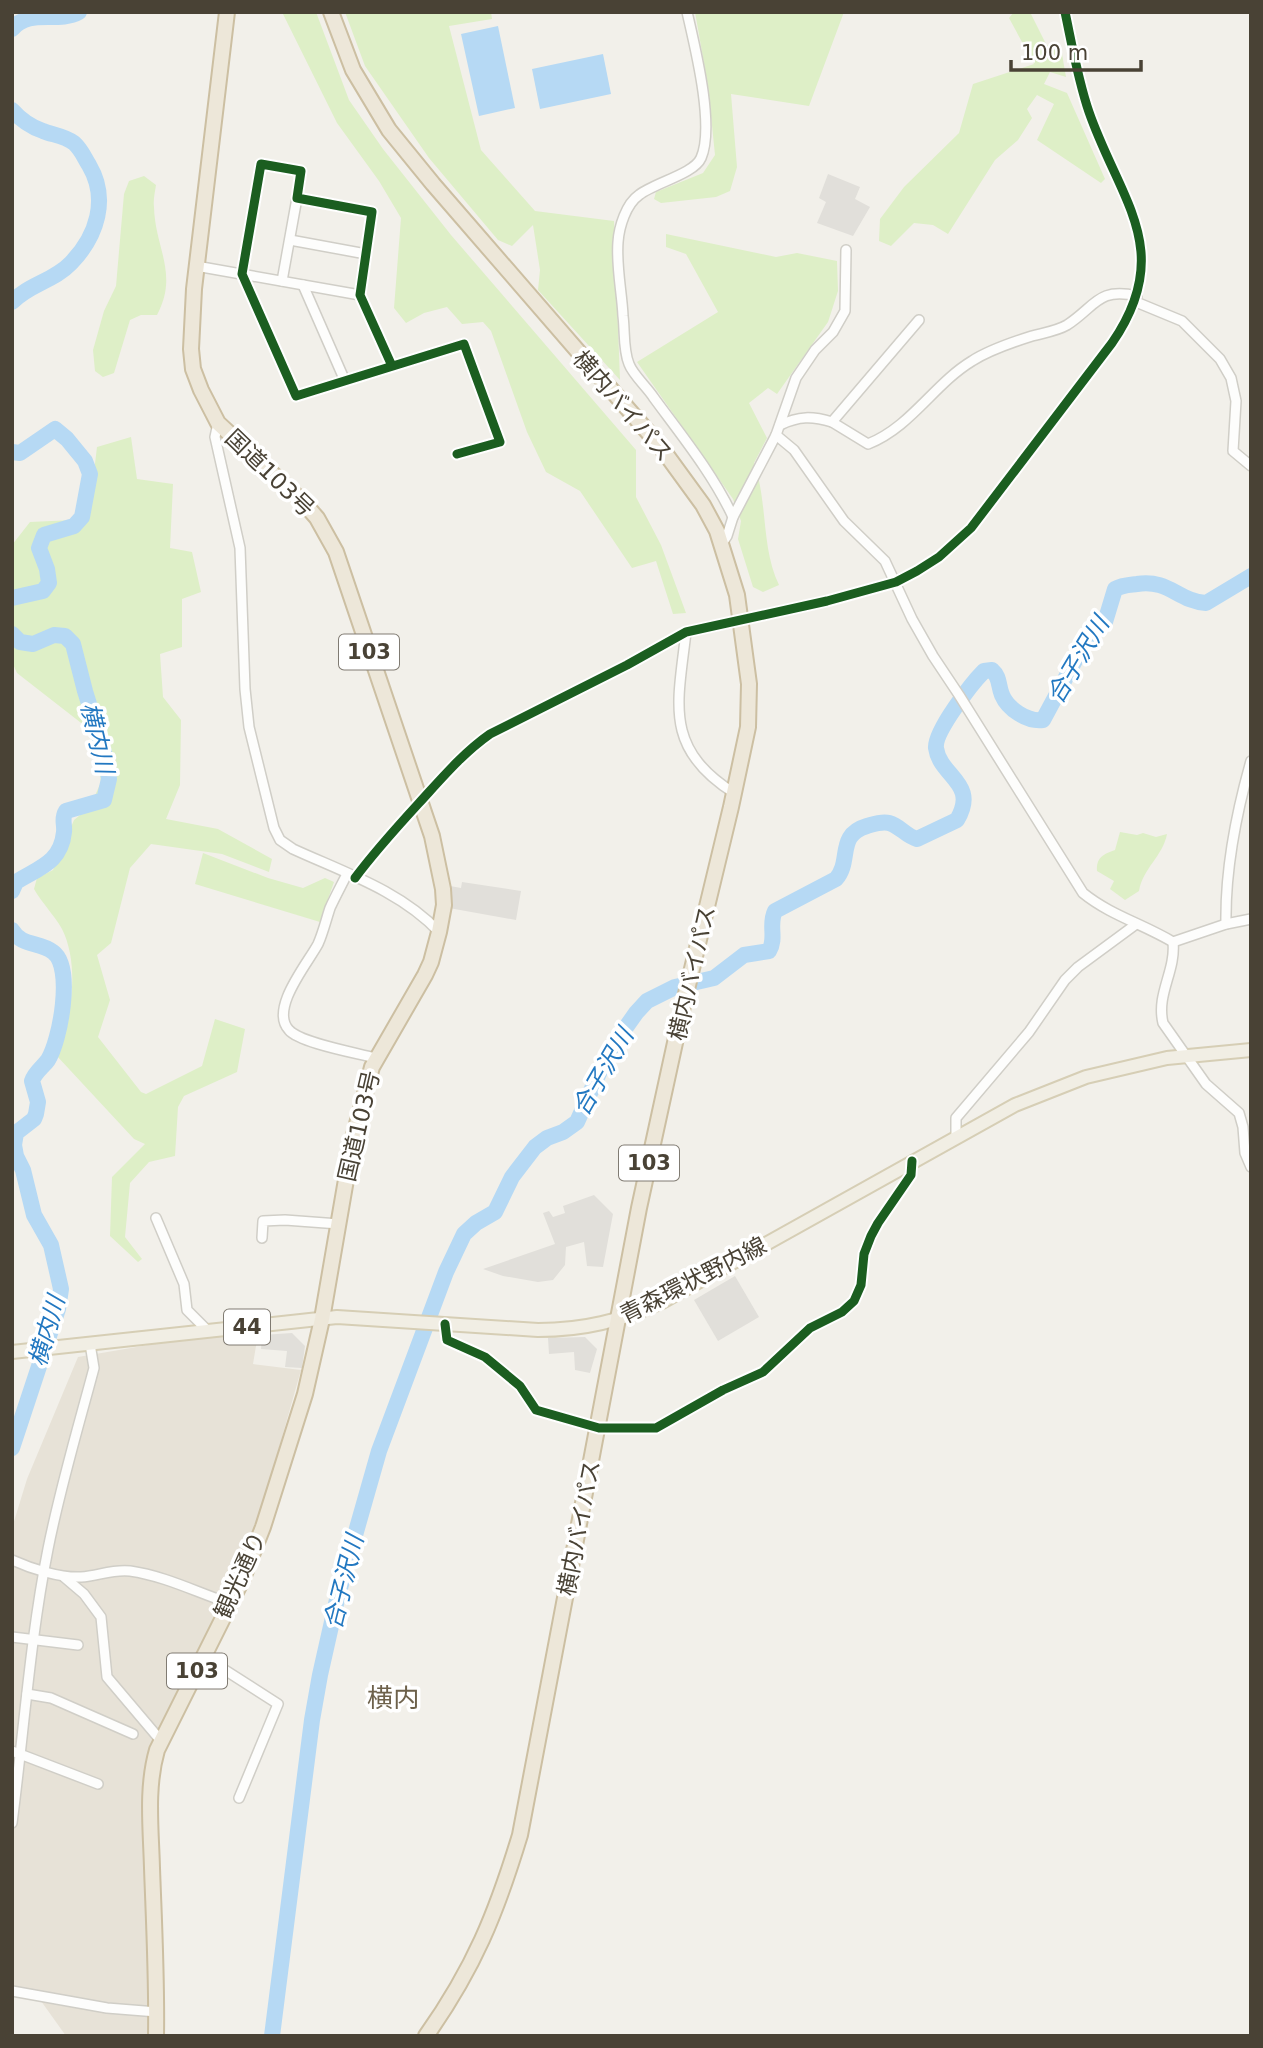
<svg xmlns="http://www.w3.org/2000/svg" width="1263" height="2048" viewBox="0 0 1263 2048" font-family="'DejaVu Sans','Noto Sans JP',sans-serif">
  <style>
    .residential { fill: #e7e2d7 }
    .green { fill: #deefc7 }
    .parking { fill: #e1dfda }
    .water { fill: #b6d9f4 }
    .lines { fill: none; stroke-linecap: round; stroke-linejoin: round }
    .river { stroke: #b6d9f4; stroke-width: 16 }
    .minor-casing { stroke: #d0cec7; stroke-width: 12 }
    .major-casing { stroke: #d6ceb5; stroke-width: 16 }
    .highway-casing { stroke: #ccbfa2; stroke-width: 18 }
    .minor { stroke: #fdfdfc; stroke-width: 9 }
    .major { stroke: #f1eee4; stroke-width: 12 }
    .highway { stroke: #ede7d9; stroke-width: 14 }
    .cycleway-casing { stroke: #fff; stroke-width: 13 }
    .cycleway { stroke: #1b5e20; stroke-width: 9 }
    .labels { text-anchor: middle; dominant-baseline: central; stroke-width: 7; stroke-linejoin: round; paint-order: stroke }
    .shield { fill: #fff; stroke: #807b72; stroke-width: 2 }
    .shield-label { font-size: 21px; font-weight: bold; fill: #494235 }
    .street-label { font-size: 23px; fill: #494235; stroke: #fff }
    .water-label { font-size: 24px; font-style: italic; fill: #2278c1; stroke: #fff }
    .quarter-label { font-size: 26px; fill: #6d614b; stroke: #fff }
  </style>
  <rect width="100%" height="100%" fill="#f2f0ea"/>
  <polygon class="residential" points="258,1334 253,1364 301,1370 256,1529 230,1590 163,1726 145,1774 150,2036 66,2036 41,2001 12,1995 12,1528 27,1479 78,1357 207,1335"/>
  <g class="green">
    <polygon points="282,12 316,12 349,100 383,149 451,235 636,450 636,497 661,545 686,613 673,614 656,561 632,568 580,491 546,472 527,432 491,331 483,322 462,324 447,307 424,313 406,323 394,308 401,218 379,181 337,123"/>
    <polygon points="345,12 491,12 492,19 449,26 481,150 535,211 614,221 620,380 538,290 540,270 533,225 512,246 498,240 429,158 365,66"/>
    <polygon points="695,12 844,12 809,106 731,94 737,167 730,191 716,197 661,203 654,199 656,192 703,173 715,155 708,86"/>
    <polygon points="1014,12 1030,12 1046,44 1062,54 1066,77 1050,72 1044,84 1067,93 1105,179 1101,183 1037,140 1054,104 1037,95 1027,109 1032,118 1018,140 995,160 948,234 933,225 914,223 891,246 879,241 880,219 904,187 959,133 973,84 1034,64 1009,18"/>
    <path d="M144,176L156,185C155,192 153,200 154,207C155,248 179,274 157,315H141L130,320L114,373L103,377L95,371L93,350L104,311L116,286L124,194L129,181Z"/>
    <path d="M666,234L776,257L797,253L837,261L838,291L828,322L777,394L768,388L749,403L767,438L754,463C768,502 761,548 779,585L763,592L753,587L738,539L741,521L733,499L637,362L718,312L686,254L666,247Z"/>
    <path d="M131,437L137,479L173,484L170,548L192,552L201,592L182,599V647L160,654L163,697L181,720L180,785L166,819L218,829L272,859L269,872L222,854L151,844L130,868L111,943L97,955L110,1000L98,1037L141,1092L146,1094L202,1066L215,1019L245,1029L237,1072L184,1096L178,1107L175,1156L149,1162L130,1183L125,1237L142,1259L138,1262L110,1236L112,1177L145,1144L134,1139L56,1055C72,1019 80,965 62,929C54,915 42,903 34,889L37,878L53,870L74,820L90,807L101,782L94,733L17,673L12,662V545L30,522L73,520L90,505L97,447Z"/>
    <path d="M1120,832L1137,835L1143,833L1156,837L1167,834C1163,856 1143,868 1139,891L1125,900L1110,889L1114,881L1097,871C1096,857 1104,854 1115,850Z"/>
    <polygon points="203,853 268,878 303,888 325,878 334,882 320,922 195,884"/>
  </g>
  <g class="parking">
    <polygon points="828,174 860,187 855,199 870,207 853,236 817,223 826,202 819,198"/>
    <polygon points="462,882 521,891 516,920 449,908 450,886 461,888"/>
    <polygon points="594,1195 613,1214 603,1267 587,1266 584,1242 566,1247 565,1265 553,1280 538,1282 503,1276 483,1269 555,1244 543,1213 549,1211 553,1217 565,1213 563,1206"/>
    <polygon points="735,1276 759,1317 718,1341 694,1300"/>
    <polygon points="292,1333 305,1346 302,1368 285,1367 287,1351 261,1349 262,1335"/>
    <polygon points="585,1337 597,1349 590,1373 575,1370 574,1352 549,1354 548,1338"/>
  </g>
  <g class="water">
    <polygon points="498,26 515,108 479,116 461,34"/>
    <polygon points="603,54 611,94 540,109 532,69"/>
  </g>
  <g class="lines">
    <g class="river">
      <path d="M12,29C30,8 57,24 79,12"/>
      <path d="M12,110C20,119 31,127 43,131C53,135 65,136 74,143C81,149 84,157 89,165C109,199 97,236 71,263C54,281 29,284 12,302"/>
      <polyline points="12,452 20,453 55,429 67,439 85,461 90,474 82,517 74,526 44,535 39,548 47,569 49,583 43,591 12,598"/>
      <path d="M12,634L20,642L33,644L54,635L65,636L73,644L85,691L107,762L109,779L104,800L66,811C61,819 65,824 64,832C61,863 38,868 16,882L12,891"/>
      <path d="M12,930C22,947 39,941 53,952C74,967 60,1041 48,1060C43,1067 35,1072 32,1081L38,1102L36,1114L34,1119L16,1133L14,1145L16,1156L23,1170L34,1215L51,1245L61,1289L58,1309L12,1448"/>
      <path d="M272,2036L312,1720L320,1675L338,1595L379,1451L446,1272L464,1234L476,1223L495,1212L512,1177L535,1147L547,1138L563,1132L577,1122L609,1051L636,1013L647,1001L675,987L714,978L744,955L769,951C777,938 768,925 775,911L836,879C852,861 836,835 867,826C874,824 882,821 889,823C900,826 906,836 917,839L957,820C979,783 940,777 936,748C934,732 972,683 984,671L992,670C1000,677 998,685 1002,695C1008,709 1027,722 1043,720L1085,642L1105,622L1115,589C1122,585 1129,585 1137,584C1169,579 1178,601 1206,603L1251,576"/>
    </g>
    <defs>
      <g id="minor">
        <path d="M687,12C695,47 715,126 701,158C694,174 654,183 639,195C626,204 619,227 618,242C616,266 622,293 623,316C625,331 623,350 629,364C633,375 647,387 654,398C682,436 713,474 733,517"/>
        <polyline points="290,240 366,254"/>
        <polyline points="196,266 360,295"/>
        <polyline points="282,281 297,198"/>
        <polyline points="303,285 345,381"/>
        <polyline points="1136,302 1182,321 1220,359 1231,378 1236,401 1233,451 1251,466"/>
        <path d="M392,366L360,295L372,212L297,198L301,171L261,164L242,274L296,396C352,379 408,361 464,344L500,442L457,454"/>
        <path d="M832,422L868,444C911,427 934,384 972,361C989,350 1013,342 1032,336C1043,333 1057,331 1067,325C1096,306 1098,287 1137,296"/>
        <path d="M218,423L215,437L240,548L245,689L249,727L274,828L280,840L293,849C343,872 401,891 439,932"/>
        <path d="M780,425C799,416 812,416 832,422L919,320"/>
        <path d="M776,435L794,450L844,521L885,561L912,619L933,656L959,695L1083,893C1110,915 1143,924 1173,942L1226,924L1251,919"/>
        <polyline points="721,545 727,536 733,517 776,435 796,378 815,350 833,332 845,311 846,250"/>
        <path d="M686,632C678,703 663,748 734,793"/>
        <path d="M347,874C341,886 335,897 330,908C326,920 323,933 318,944C308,963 269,1009 289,1030C300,1043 357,1053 375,1058"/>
        <path d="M355,878C375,851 397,827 419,803C442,778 463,753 490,734L627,665L686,632L827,601L896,582L917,571L939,557L971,528L1112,343C1176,250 1120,201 1089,112C1078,80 1072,45 1065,12"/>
        <path d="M1226,924C1225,869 1236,814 1251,761"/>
        <path d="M1173,942C1176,971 1156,994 1163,1023L1206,1084L1239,1113L1243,1127L1245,1153L1251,1167"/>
        <polyline points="956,1136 956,1118 1029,1032 1065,980 1078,967 1135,925"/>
        <polyline points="156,1218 184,1284 187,1310 208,1331"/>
        <polyline points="262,1238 263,1221 285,1220 339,1224"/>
        <polyline points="445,1324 447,1340 485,1357 520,1386 536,1410 599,1428 656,1428 723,1390 763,1372 810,1328 842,1312 854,1301 861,1285 864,1254 871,1236 878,1223 911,1175 912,1161"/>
        <path d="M12,1560C32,1569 60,1578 81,1577C98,1576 112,1569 130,1571C165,1576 196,1592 229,1603"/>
        <polyline points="64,1577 84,1594 101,1617 107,1677 162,1742"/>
        <polyline points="12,1637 78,1645"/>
        <polyline points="203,1656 278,1704 239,1798"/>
        <polyline points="27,1694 51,1698 133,1734"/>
        <polyline points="12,1751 98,1784"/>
        <path d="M12,1823C24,1731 30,1639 48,1549C60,1488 78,1428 94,1368L90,1344"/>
        <polyline points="12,1991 107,2008 157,2012"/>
      </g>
      <path id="major" d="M12,1352L337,1317L538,1330C584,1330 620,1321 662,1302L1015,1105L1086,1077L1167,1058L1251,1050"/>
      <g id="highway">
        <path d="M331,12L353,70L389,130L433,184L660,446L703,505L717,531L737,595L749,684L748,727L731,807L683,1006L639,1208L520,1835C496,1914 474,1968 426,2036"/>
        <path d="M156,2036C157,1980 154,1924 152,1868C151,1829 146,1788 157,1750L243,1578L263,1527L305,1394L322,1319L353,1139L372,1067L425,975L431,962L439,932L444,905L443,889L432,836L336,552L317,518L303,502L218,423L201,390L193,369L191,349L194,289L227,12"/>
      </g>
    </defs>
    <use href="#minor" class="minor-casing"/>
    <use href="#major" class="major-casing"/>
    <use href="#highway" class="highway-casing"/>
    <use href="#minor" class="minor"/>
    <use href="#major" class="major"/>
    <use href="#highway" class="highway"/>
    <defs>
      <g id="cycleway">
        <path d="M392,366L360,295L372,212L297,198L301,171L261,164L242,274L296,396C352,379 408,361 464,344L500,442L457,454"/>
        <path d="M355,878C375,851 397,827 419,803C442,778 463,753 490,734L627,665L686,632L827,601L896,582L917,571L939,557L971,528L1112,343C1176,250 1120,201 1089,112C1078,80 1072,45 1065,12"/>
        <polyline points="445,1324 447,1340 485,1357 520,1386 536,1410 599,1428 656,1428 723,1390 763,1372 810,1328 842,1312 854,1301 861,1285 864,1254 871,1236 878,1223 911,1175 912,1161"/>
      </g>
    </defs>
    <use href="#cycleway" class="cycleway-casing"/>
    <use href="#cycleway" class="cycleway"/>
  </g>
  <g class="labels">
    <g class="shield">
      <rect x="339" y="634.5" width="60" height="35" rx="5"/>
      <rect x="619" y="1145.5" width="60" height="35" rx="5"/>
      <rect x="224" y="1309.5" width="46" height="35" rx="5"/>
      <rect x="167" y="1653.5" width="60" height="35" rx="5"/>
    </g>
    <g class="shield-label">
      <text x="369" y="652">103</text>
      <text x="649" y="1163">103</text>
      <text x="247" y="1327">44</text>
      <text x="197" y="1671">103</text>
    </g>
    <g class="street-label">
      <text transform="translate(623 406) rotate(49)">横内バイパス</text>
      <text transform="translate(270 473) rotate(44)">国道103号</text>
      <text transform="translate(692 973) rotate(-77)">横内バイパス</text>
      <text transform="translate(359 1126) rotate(-77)">国道103号</text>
      <text transform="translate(693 1280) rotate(-27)">青森環状野内線</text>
      <text transform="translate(579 1528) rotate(-79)">横内バイパス</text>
      <text transform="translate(240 1575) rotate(-66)">観光通り</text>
    </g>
    <g class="water-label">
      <text transform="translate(1078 660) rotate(-59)">合子沢川</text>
      <text transform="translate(97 738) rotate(77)">横内川</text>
      <text transform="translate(603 1072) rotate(-60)">合子沢川</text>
      <text transform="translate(47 1331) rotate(-74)">横内川</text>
      <text transform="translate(344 1582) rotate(-76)">合子沢川</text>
    </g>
    <g class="quarter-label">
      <text x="393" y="1698">横内</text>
    </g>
  </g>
  <rect width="1263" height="2048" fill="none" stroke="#494235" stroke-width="28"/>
  <path d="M1011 60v10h130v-10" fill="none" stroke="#494235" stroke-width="3.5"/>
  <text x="1021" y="60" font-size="21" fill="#494235" stroke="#ffffff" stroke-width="5" paint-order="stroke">100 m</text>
</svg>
